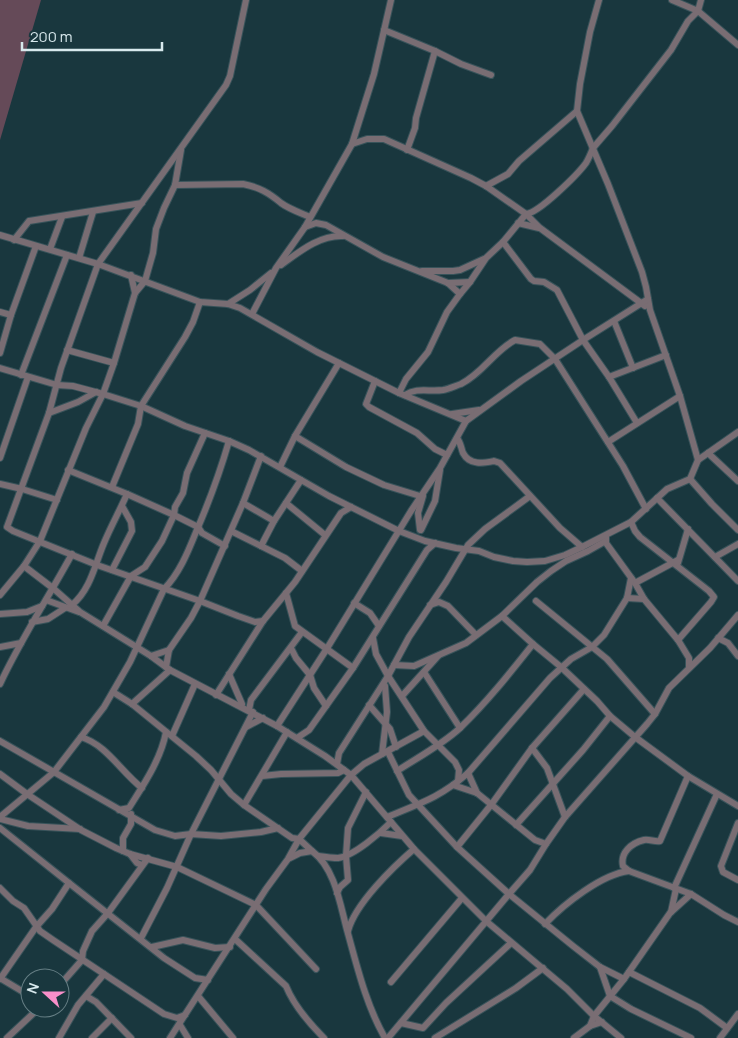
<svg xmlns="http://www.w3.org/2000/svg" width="738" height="1038" viewBox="0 0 738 1038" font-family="Manrope,sans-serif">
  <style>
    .green { fill: #654a58 }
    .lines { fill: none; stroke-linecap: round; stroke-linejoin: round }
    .minor-casing { stroke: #38535a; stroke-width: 8 }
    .minor { stroke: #796d73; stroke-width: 6 }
  </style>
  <rect width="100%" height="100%" fill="#19373e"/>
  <polygon class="green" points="0,0 41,0 0,140"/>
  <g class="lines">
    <defs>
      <g id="minor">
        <polyline points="246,0 230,76 226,85 98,264 61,368 49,413 7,527 13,531 97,565 200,601 238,616 255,622 263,621"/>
        <polyline points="672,0 698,11 738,45"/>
        <polyline points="384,30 435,51 416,118 415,128 407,150"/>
        <polyline points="435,51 461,64 491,75"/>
        <polyline points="352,144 367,139 384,139 471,178 486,186 526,214 540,228 645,306"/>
        <path d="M175,185L243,184C259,187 269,193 281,203C289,209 301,213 310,217"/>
        <polyline points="486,186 508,174 519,161 577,111"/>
        <polyline points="518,223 539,228"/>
        <polyline points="305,227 316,223 326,225 383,257 448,283 460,294"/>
        <polyline points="0,235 98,264 200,302 228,304 240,308 317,352 399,393 466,421"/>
        <polyline points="14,240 29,221 142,203"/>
        <polyline points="503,242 531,279 534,281 544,282 557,290 583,340 609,377 637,423"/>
        <polyline points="50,249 62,217"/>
        <polyline points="79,258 93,212"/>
        <path d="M281,265C299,252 319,235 343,236"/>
        <polyline points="422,271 453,271 460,270 484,259"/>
        <polyline points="131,275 135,293"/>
        <polyline points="448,283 470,282"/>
        <polyline points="228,304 250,290 271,273"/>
        <polyline points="0,312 11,315"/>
        <polyline points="252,314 276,268 305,227 352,144 374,74 391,0"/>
        <polyline points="614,321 633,368"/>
        <polyline points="67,350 114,363"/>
        <polyline points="0,353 11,315 36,246"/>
        <polyline points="0,368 57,385 73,386 103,394 141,406 185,426 229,441 249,450 329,496 399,531 425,541 456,548 479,551 494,557 513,561 527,562 545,561 565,555 582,547 631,522 667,489 690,479 698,460 680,396 650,310 646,287 642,272 608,184 577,111 580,84 590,32 599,0"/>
        <polyline points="21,375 67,255"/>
        <polyline points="609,377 666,355"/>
        <polyline points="375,381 366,404 369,407 417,433 435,449 447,455"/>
        <path d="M399,393L406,379L428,352L447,312L460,294L470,282L486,258L503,242L526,214C539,213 578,174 586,163C589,158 591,153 593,148L612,126L671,50L688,21L698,11L701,0"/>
        <path d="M405,395C417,387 429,392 443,390C449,389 455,386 461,384C483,373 494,351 515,340L540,344L555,359L623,466L646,509"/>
        <polyline points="49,413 78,402 96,392"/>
        <polyline points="452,414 479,410"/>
        <polyline points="295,436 346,467 384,485 420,496"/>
        <path d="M457,438C461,443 461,448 463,453C470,466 484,463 494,461L500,463L560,528L582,547"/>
        <polyline points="608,442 680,396"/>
        <polyline points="708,453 738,481"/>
        <polyline points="0,458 28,377"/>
        <polyline points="698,460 738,432"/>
        <polyline points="280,467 295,436 339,363"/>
        <polyline points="68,470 127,494 174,515 198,527 202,533 225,546"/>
        <polyline points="690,479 712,504 738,530"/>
        <polyline points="0,484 22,489 57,500"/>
        <polyline points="112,487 138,424 141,406 185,337 193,322 200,302"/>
        <polyline points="657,498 738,581"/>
        <polyline points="243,503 274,521"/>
        <polyline points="286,503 325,535"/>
        <polyline points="631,522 635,531 640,537 709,591 714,597 711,602 678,640"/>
        <polyline points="420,530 418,513 423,496"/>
        <polyline points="421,530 435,501 440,470"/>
        <polyline points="231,531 285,558 302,571"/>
        <polyline points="606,537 606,543 635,583 644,599 678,640 689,658 689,667"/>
        <polyline points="261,546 274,521 301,480"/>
        <polyline points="715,557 738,544"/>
        <polyline points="678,563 688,529"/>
        <polyline points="24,566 54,589 80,612 151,656 170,670 277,726 325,756 351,775 414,849 486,921 567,989 594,1016 621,1038"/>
        <polyline points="112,570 132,531 131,522 122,506"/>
        <polyline points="635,583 678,560"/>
        <polyline points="286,593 295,626 353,668"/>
        <polyline points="0,595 24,566 40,541 86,428 103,394 114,363 135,293 145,281 153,253 156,229 164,208 175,185 181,150"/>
        <polyline points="627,598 644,599"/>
        <polyline points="46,600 79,612"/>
        <polyline points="536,601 607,659 655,714"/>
        <polyline points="354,603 370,613 379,626"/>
        <path d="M72,605C91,589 95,564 104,543C111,526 120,510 127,494"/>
        <polyline points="430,605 439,602 448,606 476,635"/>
        <polyline points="0,614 27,612 42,606"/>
        <polyline points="502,616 533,644"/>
        <polyline points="32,622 48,619 65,608"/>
        <polyline points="103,626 131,576 145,567 162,541 174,515 175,507 183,493 187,473 205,433"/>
        <polyline points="373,638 376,654 388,676 424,731 455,762 459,770 458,781"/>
        <polyline points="718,638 728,643 738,656"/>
        <polyline points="0,647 21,643"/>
        <polyline points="291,648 296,658 310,675 314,688 326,706"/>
        <polyline points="151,656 169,650"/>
        <polyline points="394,665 414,666 466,643 502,616 537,582 551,571 566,561 588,551 604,542"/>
        <polyline points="166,667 169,650 191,618 200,601 243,503 261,456"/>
        <polyline points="424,672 460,728"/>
        <polyline points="229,674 242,704"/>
        <path d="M0,684C21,639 48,598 72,554"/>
        <polyline points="113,692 132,704 196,756 211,770 231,794 244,805 292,838 299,839 312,851"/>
        <polyline points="216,695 263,621 295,582 341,513 351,507"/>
        <polyline points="402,696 438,656"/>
        <polyline points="132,704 170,670"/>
        <polyline points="369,705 390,729 396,747"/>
        <polyline points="249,710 251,700 302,632"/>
        <polyline points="277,726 326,650 411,511 440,468 466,421 521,381 583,340 648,299"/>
        <polyline points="246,727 263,718"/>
        <polyline points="172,736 195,684"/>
        <path d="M81,737C107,745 121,772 142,788"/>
        <polyline points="297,738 309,730 353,668 427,550 435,543"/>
        <polyline points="0,741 155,830 175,836 191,834 221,836 261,832 278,828"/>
        <polyline points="532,748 547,768 565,817"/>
        <polyline points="388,752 409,795 457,847 509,894 573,946 600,967 624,979"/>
        <polyline points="382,754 387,712 385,686"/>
        <polyline points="337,764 339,753 388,676 409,637 446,582 468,545 485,529 530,496"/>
        <path d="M397,771C417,758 443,744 460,728C487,702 510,673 533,644L561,667L597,701L610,716L635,737L688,776L738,806"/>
        <polyline points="468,773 477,793"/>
        <polyline points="0,774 27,794 81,830 116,848 130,854 177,867 256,905 316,969"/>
        <polyline points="262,776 281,774 338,773 344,770"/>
        <path d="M688,776L660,841C655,842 649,839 644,840C631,843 620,853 623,866L629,871L691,894L724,915L738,922"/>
        <polyline points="453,785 477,793 535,840 546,844"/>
        <polyline points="244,805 287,732"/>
        <path d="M119,810L129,808C144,784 161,759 166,732"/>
        <path d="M0,817L54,772L104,707L130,662L164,589C179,574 188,552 196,532C209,502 220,472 229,441"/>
        <path d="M387,817C421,803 439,798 468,773L550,678L571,659L592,647L604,635L627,598L631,578"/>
        <polyline points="0,819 28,826 80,829"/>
        <polyline points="738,823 721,866 723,872 738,880"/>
        <polyline points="516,825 583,750 610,716"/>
        <polyline points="0,828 69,883 52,909 36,927 0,979"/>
        <polyline points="381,833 402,836"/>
        <polyline points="457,847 491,805 532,748 584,689"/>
        <polyline points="123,851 123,838 131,824 131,814"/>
        <polyline points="130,854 137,863 142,865"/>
        <path d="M318,856C325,857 332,858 338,858C354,856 380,833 391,822"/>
        <path d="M290,858L300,853L312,851C335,868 340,904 347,930C357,966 366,1005 385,1038"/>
        <polyline points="69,883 164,958 195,978 208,980"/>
        <polyline points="0,888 13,901 24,908 40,931 53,940 164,1014 177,1018 185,1015"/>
        <polyline points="674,888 717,794"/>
        <polyline points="337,893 340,887 348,880 346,856 348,828 366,792"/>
        <polyline points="671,912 676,889"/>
        <path d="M545,924C564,904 602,874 629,871"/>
        <path d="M348,931C355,904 393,867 414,849"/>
        <polyline points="141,938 167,888 191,834 253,712"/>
        <path d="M235,939L286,986C294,1006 309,1023 324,1038"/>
        <polyline points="152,947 183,940 215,948 230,947"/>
        <polyline points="600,967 610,996 631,1009 691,1038"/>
        <polyline points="629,972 700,1008 727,1028"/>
        <polyline points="0,978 30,996"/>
        <polyline points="391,982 462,898"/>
        <polyline points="60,985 82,960 83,951 92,931 108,913 148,858"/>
        <polyline points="86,996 96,1002 131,1038"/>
        <polyline points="198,996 233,1038"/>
        <polyline points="401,1023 423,1028 446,1003 511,943"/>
        <polyline points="180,1025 188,1038"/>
        <polyline points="590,1026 594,1016 624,979 670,913 691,894"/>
        <polyline points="7,1038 39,1008"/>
        <polyline points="59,1038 78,1005 104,974"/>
        <polyline points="92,1038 112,1018"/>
        <polyline points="170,1038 266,889 288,859 299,839 351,775 364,764 424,731"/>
        <polyline points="388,1038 509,894 530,870 546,844 565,817 647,724 655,714 669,688 710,648 738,615"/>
        <polyline points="435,1038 516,988 543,968"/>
        <polyline points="574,1038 590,1026 602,1022"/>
        <polyline points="720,1038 738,1014"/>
      </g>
    </defs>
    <use href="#minor" class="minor-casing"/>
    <use href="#minor" class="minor"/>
  </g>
  <g transform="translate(45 993) rotate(291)"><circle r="24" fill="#19373e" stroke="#657e84"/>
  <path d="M0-4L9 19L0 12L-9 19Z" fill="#f98fc9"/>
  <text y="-8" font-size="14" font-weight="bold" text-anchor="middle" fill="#d8e9ed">N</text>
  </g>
  <path d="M22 42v8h140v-8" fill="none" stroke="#d8e9ed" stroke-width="2.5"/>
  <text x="30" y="42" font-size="15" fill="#d8e9ed" stroke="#19373e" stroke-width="4" paint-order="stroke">200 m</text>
</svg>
